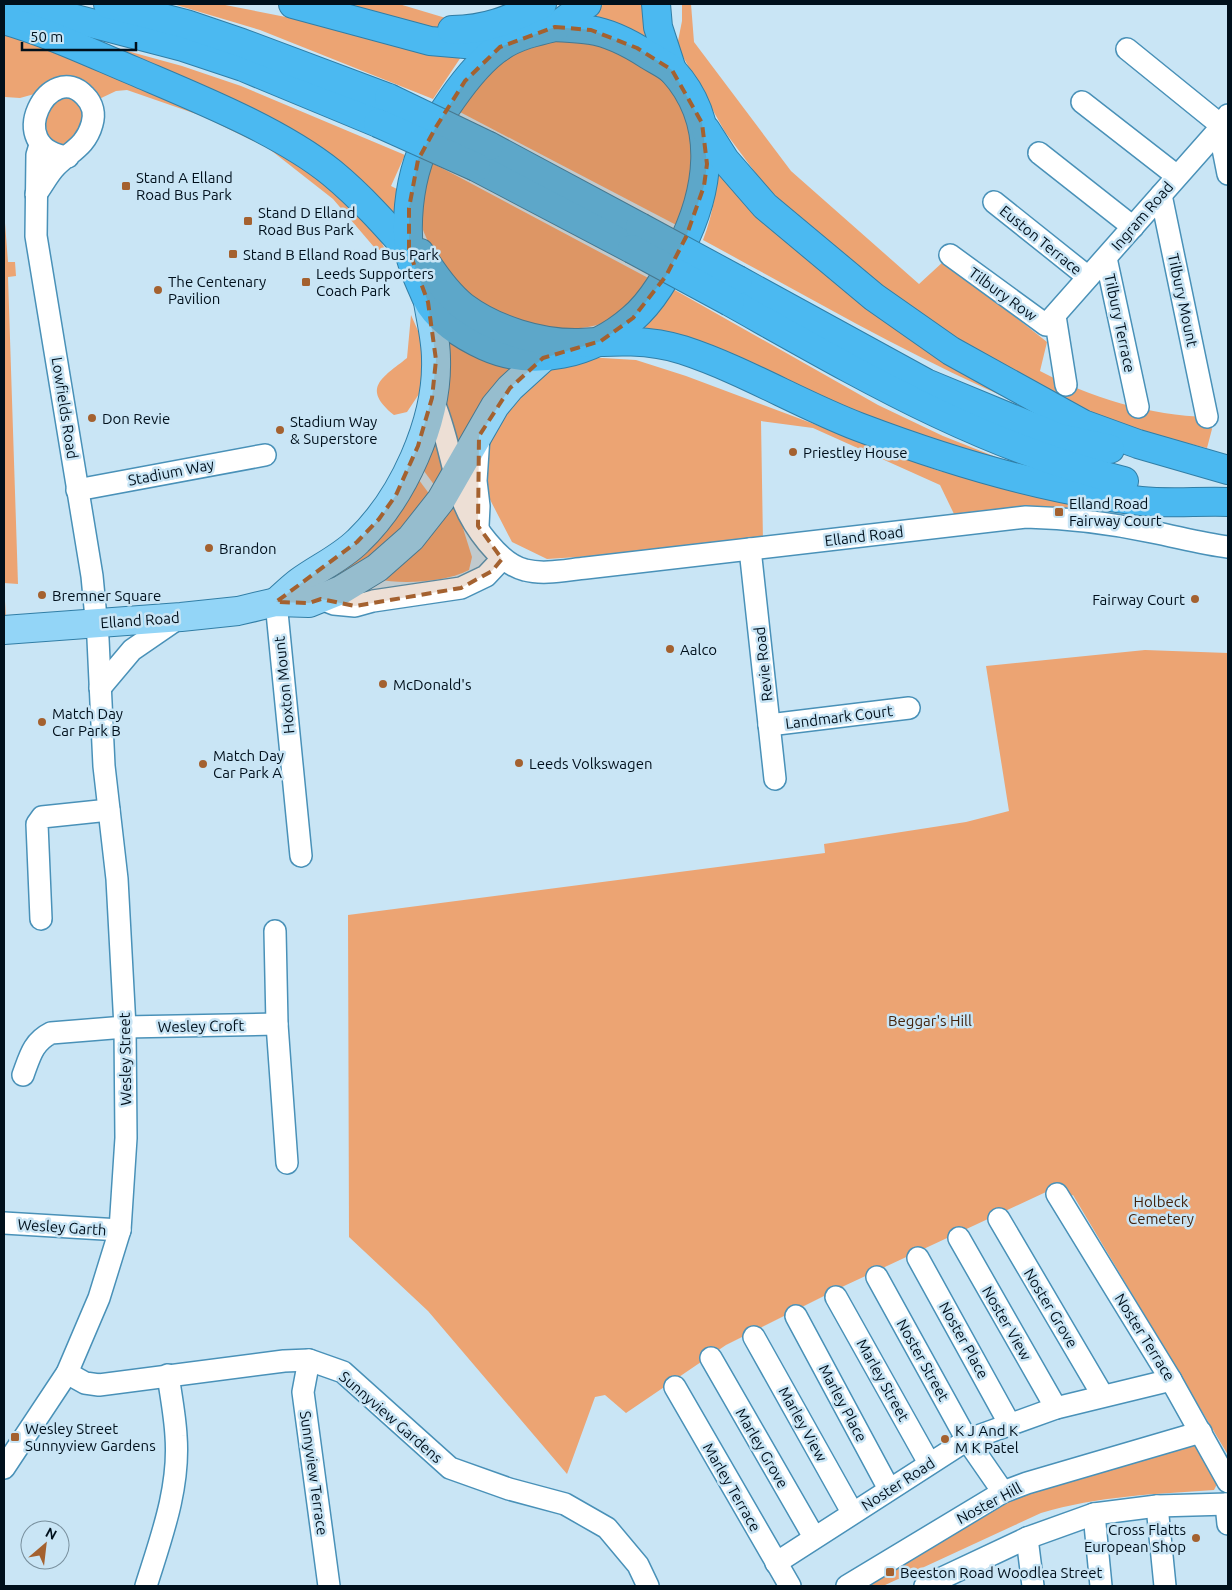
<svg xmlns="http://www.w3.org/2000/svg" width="1232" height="1590" viewBox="0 0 1232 1590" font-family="Ubuntu,sans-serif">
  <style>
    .green { fill: #eca473 }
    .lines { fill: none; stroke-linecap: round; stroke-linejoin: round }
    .minor-casing { stroke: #4991b8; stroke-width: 24 }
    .major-casing { stroke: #317ea6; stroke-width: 30 }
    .highway-casing { stroke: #317ea6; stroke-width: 30 }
    .minor { stroke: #fff; stroke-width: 21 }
    .major { stroke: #93d5f7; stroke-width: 28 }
    .highway { stroke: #4bb9f1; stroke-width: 28 }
    .highway-bridge-casing { stroke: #317ea6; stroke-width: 30; stroke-linecap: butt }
    .highway-bridge { stroke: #4bb9f1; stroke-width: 28 }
    .marked { fill: #a4612f; fill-opacity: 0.2; stroke: #a4612f; stroke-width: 4; stroke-dasharray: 10 6; stroke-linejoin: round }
    .poi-dot { fill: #a4612f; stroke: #c9e5f5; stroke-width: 2 }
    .labels { text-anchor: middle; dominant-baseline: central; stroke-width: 5; stroke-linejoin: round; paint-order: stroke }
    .poi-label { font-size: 15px; fill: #00101c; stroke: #c9e5f5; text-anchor: start }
    .street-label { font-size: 15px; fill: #00101c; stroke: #c9e5f5 }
    .park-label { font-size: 15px; fill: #43240e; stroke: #c9e5f5 }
  </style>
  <rect width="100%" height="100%" fill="#c9e5f5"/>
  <g class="green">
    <polygon points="173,4 220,4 301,20 438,56 461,57 433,99 260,30"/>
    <polygon points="331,4 399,4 459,22 464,29 427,28"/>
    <polygon points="604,4 645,4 654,43 585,18"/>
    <path d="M682,4H691L694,42L791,171L919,284L944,261L1047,342L1040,371C1089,397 1151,416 1207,417L1212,429L1207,448L1141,432L1073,405L1002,367L906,305L820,236L766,187L725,132L677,46L682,21Z"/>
    <polygon points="4,29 185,99 325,180 377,234 386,251 384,252 374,247 333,199 268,148 202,116 127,90 116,91 97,100 38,93 20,98 5,97"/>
    <polygon points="553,41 591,42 634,57 667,83 693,128 696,186 682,228 458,111 478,84 511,55"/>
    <polygon points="98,43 182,66 241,86 405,155 391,186 397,189 395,228 377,206"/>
    <path d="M66,96L83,103L86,125L65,147L50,144C43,119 42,110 66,96Z"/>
    <path d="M718,155L1032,409C918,361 812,299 703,240C714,212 717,186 718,155Z"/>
    <path d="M430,162L459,177L652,280C639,295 626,311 607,321C573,338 510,324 480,304C453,286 422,243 418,210C417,199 427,175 430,162Z"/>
    <polygon points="4,210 8,262 15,262 16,276 8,277 18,584 4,583 6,619 4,619"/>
    <polygon points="673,289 878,405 943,436 1034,472 968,455 638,329"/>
    <path d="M411,315L423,342V388L407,412L394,415C361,388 382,378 407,358Z"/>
    <polygon points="444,332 523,369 455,453 443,404"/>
    <path d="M586,357L636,360L686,376L939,471L1100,505V510C1050,505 1003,507 954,514L940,485L813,428L761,421L763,542L686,550L547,559L512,542L484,488L483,456L495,422L522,388L547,372Z"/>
    <polygon points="435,429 449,471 438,490 421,467"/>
    <polygon points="416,476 433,499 398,542 339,577 337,574"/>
    <path d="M448,508L457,509L472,557L469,570C447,582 401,585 377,579Z"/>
    <polygon points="1145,650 1228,653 1228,1455 1073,1195 1069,1197 1061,1185 844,1286 726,1345 626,1413 605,1395 595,1397 567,1474 428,1311 349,1237 348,915 825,853 824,844 966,822 1009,811 986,666"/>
    <path d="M1192,1441L1217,1484L1214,1490C1155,1494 1098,1496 1041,1513L883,1586H858L994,1500Z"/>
  </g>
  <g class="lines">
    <defs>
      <g id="minor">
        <polyline points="1127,49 1222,126"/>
        <polyline points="1082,102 1177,176"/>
        <polyline points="1219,129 1228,174"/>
        <polyline points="1039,153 1133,227"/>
        <path d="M36,194C43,185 48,174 56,166C71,151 86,146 92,124C95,114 93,104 85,96C51,58 0,148 68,157"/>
        <polyline points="1161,195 1207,417"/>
        <polyline points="994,202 1088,277"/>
        <polyline points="950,255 1046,325 1222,126 1228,115"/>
        <polyline points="1106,258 1138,407"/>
        <polyline points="1055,316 1066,385"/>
        <path d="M432,398C447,431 451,467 463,501C472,525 499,564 525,570C544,575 566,570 586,568L1026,517C1069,518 1110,523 1152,532C1178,537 1202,544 1228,547"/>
        <polyline points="77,490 265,455"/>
        <polyline points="478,526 479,506 476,481 479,436"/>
        <polyline points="750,549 775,779"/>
        <polyline points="321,599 334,604 355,606 373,601 461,588 486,576 502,559"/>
        <polyline points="276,602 301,856"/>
        <polyline points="100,688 132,650 180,617"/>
        <polyline points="769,725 909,708"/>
        <polyline points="41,919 37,824 42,817 109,810"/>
        <polyline points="275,931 277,1024 287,1163"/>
        <path d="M23,1075C30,1056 33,1042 51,1033L125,1027L277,1024"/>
        <polyline points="1057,1194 1171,1380 1228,1482"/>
        <polyline points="999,1219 1103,1396"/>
        <polyline points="4,1223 120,1230"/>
        <polyline points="959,1238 1056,1408"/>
        <polyline points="918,1258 1009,1423"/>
        <polyline points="877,1277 967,1440 1003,1492"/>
        <polyline points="836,1297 929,1463"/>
        <polyline points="796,1316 889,1489"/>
        <polyline points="754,1337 852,1512"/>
        <polyline points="711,1358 814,1537"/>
        <polyline points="309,1360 303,1392 329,1586"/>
        <polyline points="67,1373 85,1383 99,1385 284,1361 309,1360 343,1372 450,1468 509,1489 565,1504 607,1528 638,1565 648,1586"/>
        <polyline points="675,1387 790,1586"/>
        <polyline points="4,1468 67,1373 99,1298 120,1230 126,1138 125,1027 117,879 104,766 98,639 92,576 36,236 37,155 40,145"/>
        <polyline points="1226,1504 1228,1524"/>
        <polyline points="1157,1506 1165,1586"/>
        <polyline points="1094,1514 1101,1586"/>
        <polyline points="1027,1538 1033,1586"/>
        <polyline points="776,1563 967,1440 1056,1408 1171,1380"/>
        <path d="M146,1586C161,1538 180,1488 176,1436C175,1416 171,1396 168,1375"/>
        <polyline points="847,1586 1003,1492 1027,1483 1201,1432"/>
        <polyline points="925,1586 1027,1538 1094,1514 1157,1506 1228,1504"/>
      </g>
      <g id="major">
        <path d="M276,602C283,596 291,588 299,582C318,568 341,558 358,541C403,498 438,421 436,359C436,340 431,321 428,302"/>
        <polyline points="4,630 181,617 238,611 276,602 309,603 341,590 377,568 411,538 441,500 495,406 510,388 543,358"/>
      </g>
      <g id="highway">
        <polyline points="18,4 183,47 243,67 378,123"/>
        <polyline points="108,4 186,24 242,43 389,98"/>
        <polyline points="293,4 430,41 500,47"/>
        <polyline points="656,4 658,27 672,70"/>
        <path d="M4,20C49,33 91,53 134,71C197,98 280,131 332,173C361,197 385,224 409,251"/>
        <path d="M555,27C567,28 579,28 590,30C611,33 631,44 648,55C656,60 667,65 673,71C721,124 709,193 679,251C667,275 653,301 632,319C592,354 534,368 485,346C463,336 436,319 426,297C420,282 411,266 409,250C406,222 409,189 418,162C429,128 470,67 500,47C516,36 537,31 555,27Z"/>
        <polyline points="555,27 587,4"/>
        <path d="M452,30C488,30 510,19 542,4"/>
        <polyline points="706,130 725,160 765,206 874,297 951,351 1083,424 1138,444 1228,470"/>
        <polyline points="489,146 640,227"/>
        <polyline points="476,167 632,249"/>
        <path d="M420,253C432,272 446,293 464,307C495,330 541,344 579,343C614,341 649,339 683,350C744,370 799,404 859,427C946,460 1048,491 1141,501C1170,504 1199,501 1228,502"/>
        <polyline points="738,280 926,383 1059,438 1110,449"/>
        <path d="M730,302C857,373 981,447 1124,481"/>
      </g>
    </defs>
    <use href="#minor" class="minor-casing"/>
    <use href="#major" class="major-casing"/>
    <use href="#highway" class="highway-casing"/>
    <use href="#minor" class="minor"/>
    <use href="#major" class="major"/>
    <use href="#highway" class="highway"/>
    <defs>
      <g id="highway-bridge">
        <polyline points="389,98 489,146"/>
        <polyline points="378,123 476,167"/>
        <polyline points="640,227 738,280"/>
        <polyline points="632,249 730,302"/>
      </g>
    </defs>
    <use href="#highway-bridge" class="highway-bridge-casing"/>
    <use href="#highway-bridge" class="highway-bridge"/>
  </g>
  <path class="marked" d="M555,27L591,30L637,48L672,70L702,123L707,164L704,186L686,237L666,276L633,318L601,341L543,358L510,388L479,436L478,526L502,559L492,571L461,588L355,606L321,599L309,603L276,602L357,542L379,519L396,495L418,446L432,398L436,360L428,302L409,251V208L418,160L436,127L465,81L500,47Z"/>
  <g class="poi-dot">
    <rect x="121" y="181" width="10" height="10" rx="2.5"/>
    <rect x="243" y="216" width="10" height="10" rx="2.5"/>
    <rect x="228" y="249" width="10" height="10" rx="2.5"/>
    <rect x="301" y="277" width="10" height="10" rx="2.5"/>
    <circle cx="158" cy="290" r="5"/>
    <circle cx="92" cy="418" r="5"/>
    <circle cx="280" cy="430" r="5"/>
    <circle cx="793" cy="452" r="5"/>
    <rect x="1054" y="507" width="10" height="10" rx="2.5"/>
    <circle cx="209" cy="548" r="5"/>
    <circle cx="42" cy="595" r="5"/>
    <circle cx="1195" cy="599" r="5"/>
    <circle cx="670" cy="649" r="5"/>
    <circle cx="383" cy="684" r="5"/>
    <circle cx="42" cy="722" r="5"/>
    <circle cx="519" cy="763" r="5"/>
    <circle cx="203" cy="764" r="5"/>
    <rect x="10" y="1432" width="10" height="10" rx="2.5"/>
    <circle cx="945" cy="1439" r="5"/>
    <circle cx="1196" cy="1538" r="5"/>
    <rect x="885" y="1567" width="10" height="10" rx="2.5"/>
  </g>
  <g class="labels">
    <g class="poi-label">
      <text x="136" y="177">Stand A Elland<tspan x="136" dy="17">Road Bus Park</tspan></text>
      <text x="258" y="212">Stand D Elland<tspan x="258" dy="17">Road Bus Park</tspan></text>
      <text x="243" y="254">Stand B Elland Road Bus Park</text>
      <text x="316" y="273">Leeds Supporters<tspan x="316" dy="17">Coach Park</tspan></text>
      <text x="168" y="281">The Centenary<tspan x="168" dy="17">Pavilion</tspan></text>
      <text x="102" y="418">Don Revie</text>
      <text x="290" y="421">Stadium Way<tspan x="290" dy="17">&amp; Superstore</tspan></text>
      <text x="803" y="452">Priestley House</text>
      <text x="1069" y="503">Elland Road<tspan x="1069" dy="17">Fairway Court</tspan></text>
      <text x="219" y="548">Brandon</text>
      <text x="52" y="595">Bremner Square</text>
      <text x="1185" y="599" text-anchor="end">Fairway Court</text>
      <text x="680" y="649">Aalco</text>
      <text x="393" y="684">McDonald's</text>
      <text x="52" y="713">Match Day<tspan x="52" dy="17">Car Park B</tspan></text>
      <text x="213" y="755">Match Day<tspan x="213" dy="17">Car Park A</tspan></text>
      <text x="529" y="763">Leeds Volkswagen</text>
      <text x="25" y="1428">Wesley Street<tspan x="25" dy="17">Sunnyview Gardens</tspan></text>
      <text x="955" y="1430">K J And K<tspan x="955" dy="17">M K Patel</tspan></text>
      <text x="1186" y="1529" text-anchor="end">Cross Flatts<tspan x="1186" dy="17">European Shop</tspan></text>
      <text x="900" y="1572">Beeston Road Woodlea Street</text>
    </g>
    <g class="street-label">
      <text transform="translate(1142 216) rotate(-49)">Ingram Road</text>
      <text transform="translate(1041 240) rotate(39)">Euston Terrace</text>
      <text transform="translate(1003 294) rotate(36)">Tilbury Row</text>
      <text transform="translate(1183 300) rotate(78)">Tilbury Mount</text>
      <text transform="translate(1120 323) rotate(78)">Tilbury Terrace</text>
      <text transform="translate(65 408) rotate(81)">Lowfields Road</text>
      <text transform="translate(171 472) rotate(-11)">Stadium Way</text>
      <text transform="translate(864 536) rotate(-7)">Elland Road</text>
      <text transform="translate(140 620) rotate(-4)">Elland Road</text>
      <text transform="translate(763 664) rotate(-96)">Revie Road</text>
      <text transform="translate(284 685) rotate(-96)">Hoxton Mount</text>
      <text transform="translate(839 717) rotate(-7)">Landmark Court</text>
      <text transform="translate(201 1026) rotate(-1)">Wesley Croft</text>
      <text transform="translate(125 1059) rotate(-91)">Wesley Street</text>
      <text transform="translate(62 1227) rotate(4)">Wesley Garth</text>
      <text transform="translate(1051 1308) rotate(59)">Noster Grove</text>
      <text transform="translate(1007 1323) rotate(60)">Noster View</text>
      <text transform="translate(1145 1337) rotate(58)">Noster Terrace</text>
      <text transform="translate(964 1340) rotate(61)">Noster Place</text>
      <text transform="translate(923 1360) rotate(61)">Noster Street</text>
      <text transform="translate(883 1380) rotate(61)">Marley Street</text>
      <text transform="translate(843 1403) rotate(62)">Marley Place</text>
      <text transform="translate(391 1417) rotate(41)">Sunnyview Gardens</text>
      <text transform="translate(803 1424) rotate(61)">Marley View</text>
      <text transform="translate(762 1448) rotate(60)">Marley Grove</text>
      <text transform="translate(314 1473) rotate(82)">Sunnyview Terrace</text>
      <text transform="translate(898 1484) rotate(-33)">Noster Road</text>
      <text transform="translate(732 1487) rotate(60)">Marley Terrace</text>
      <text transform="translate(989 1503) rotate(-28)">Noster Hill</text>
    </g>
    <g class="park-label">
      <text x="930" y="1020">Beggar's Hill</text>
      <text x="1161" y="1201">Holbeck<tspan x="1161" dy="17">Cemetery</tspan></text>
    </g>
  </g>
  <rect width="1232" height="1590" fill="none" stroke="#00101c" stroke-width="10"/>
  <g transform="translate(45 1545) rotate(28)"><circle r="24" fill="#c9e5f5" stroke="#79909e"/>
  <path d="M0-4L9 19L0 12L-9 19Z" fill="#a4612f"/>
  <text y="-8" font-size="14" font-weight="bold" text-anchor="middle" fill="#00101c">N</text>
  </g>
  <path d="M22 42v8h114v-8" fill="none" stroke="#00101c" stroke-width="2.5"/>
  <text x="30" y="42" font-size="15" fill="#00101c" stroke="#c9e5f5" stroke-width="4" paint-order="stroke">50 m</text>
</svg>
